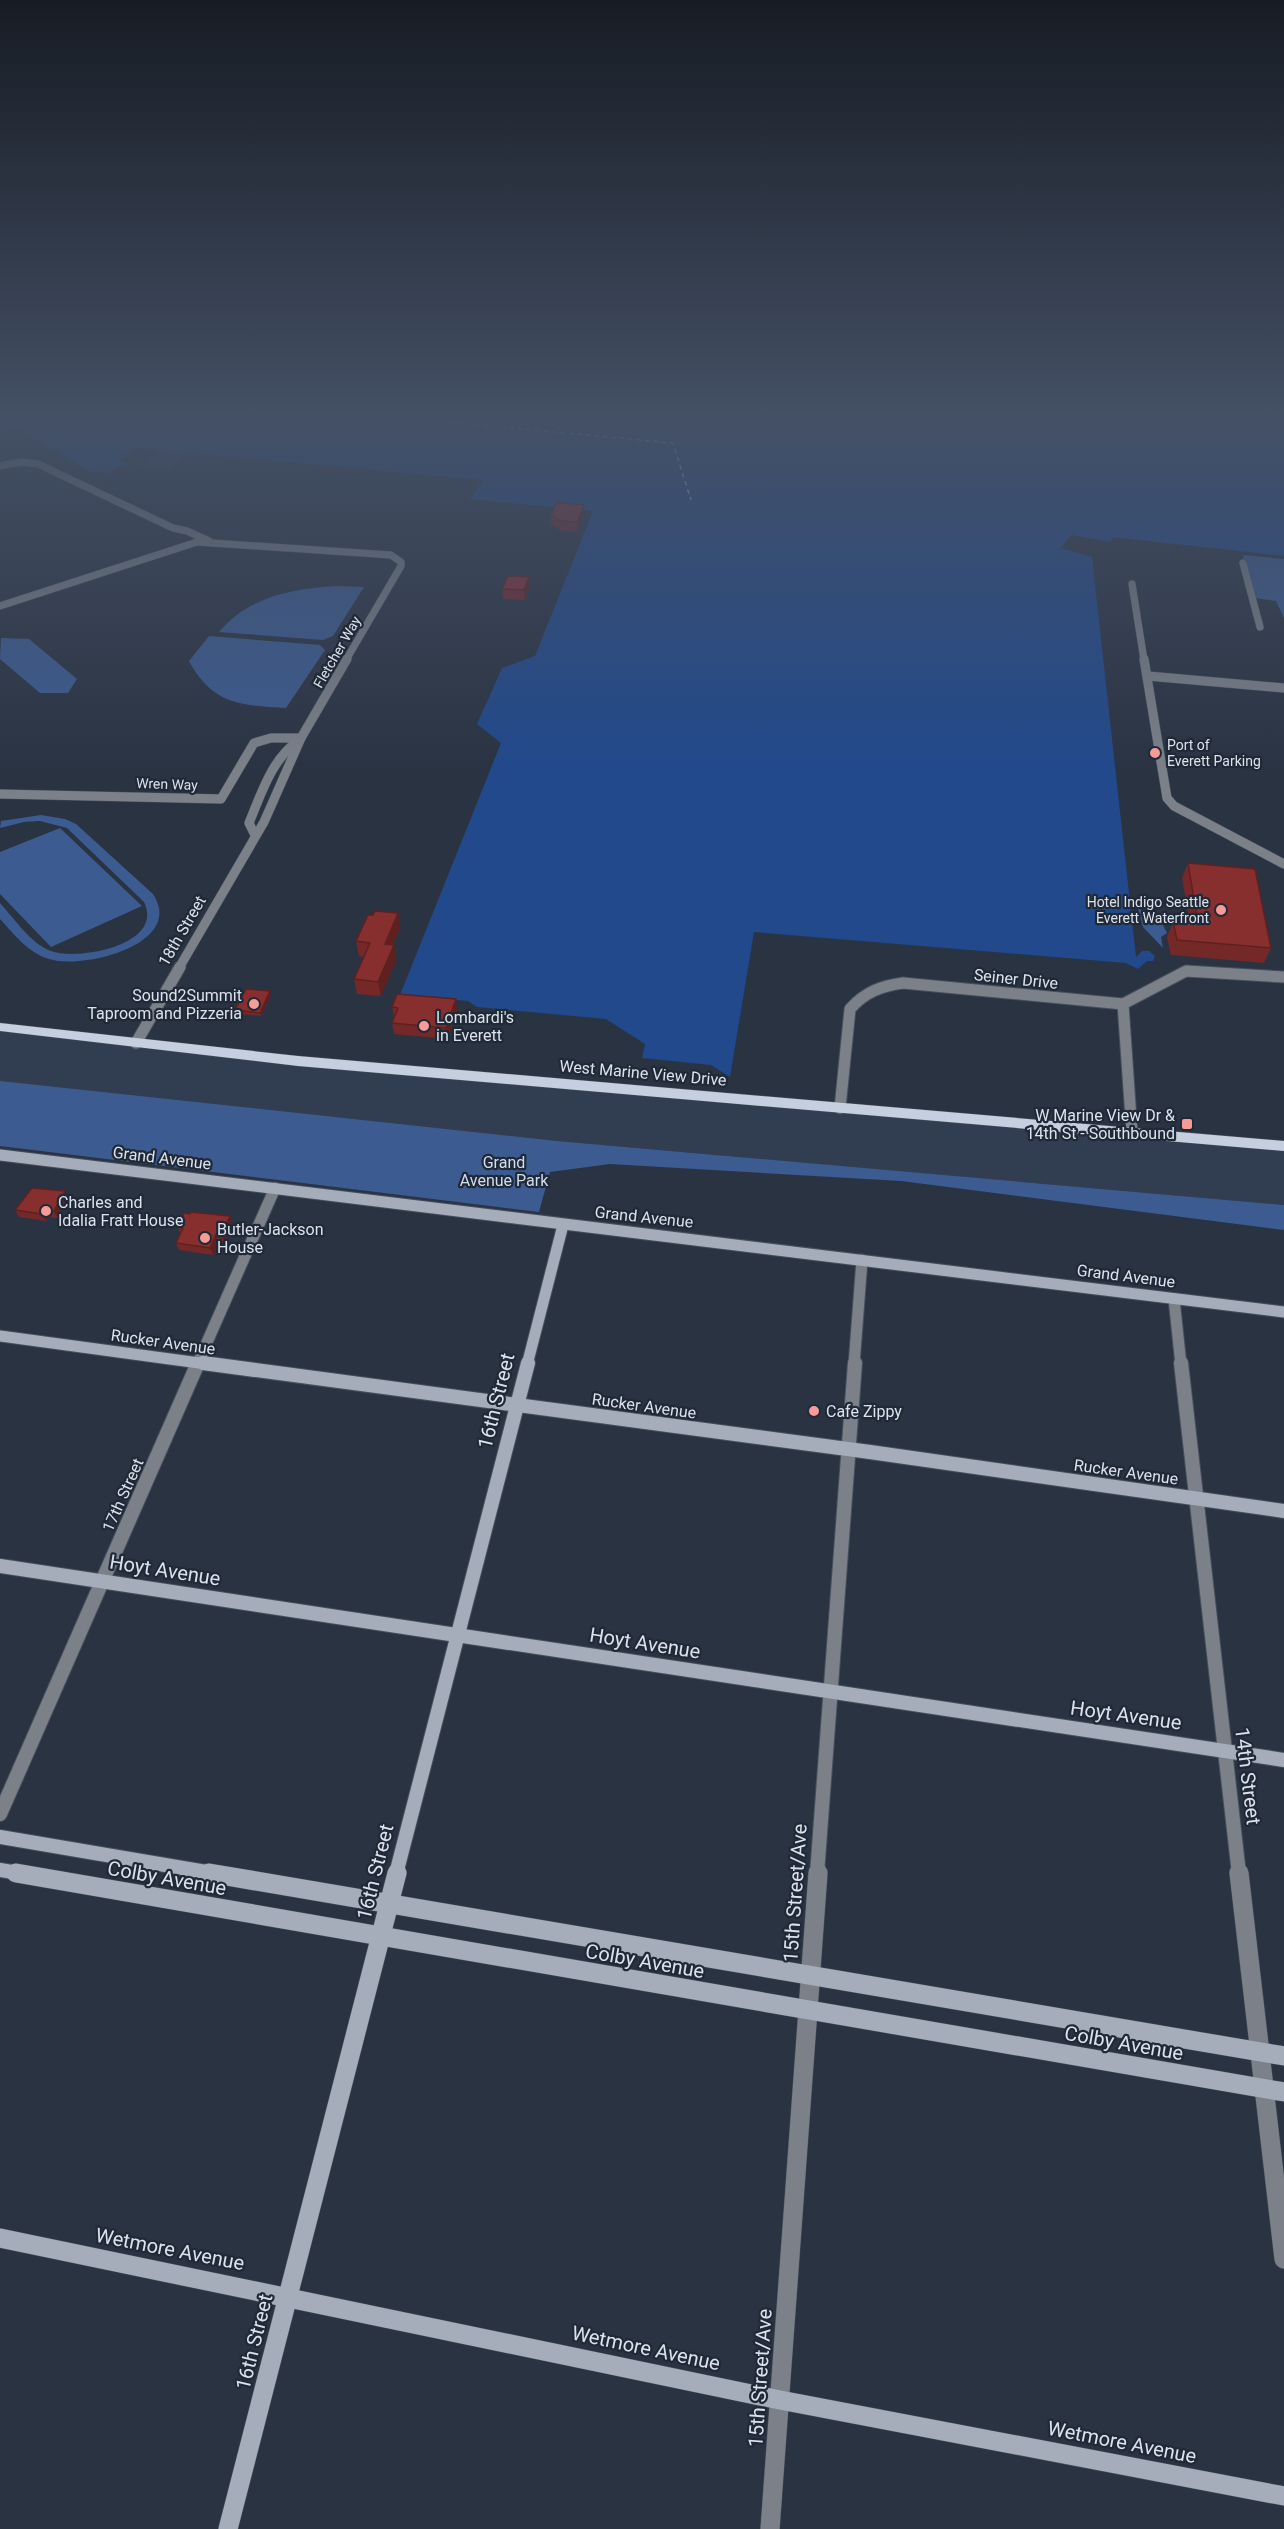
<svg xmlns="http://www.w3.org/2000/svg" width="1284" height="2529" viewBox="0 0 1284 2529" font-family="Roboto,sans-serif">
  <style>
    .built { fill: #313e52 }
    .green { fill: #3c5b91 }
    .water { fill: #21498c }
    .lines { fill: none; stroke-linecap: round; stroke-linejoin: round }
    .ferry { stroke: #b4cbf2; stroke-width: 1.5; stroke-dasharray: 4.5 4; stroke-linecap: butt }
    .street-far4-casing { stroke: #464f5d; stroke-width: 8 }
    .street-far3-casing { stroke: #464f5d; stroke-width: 10 }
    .street-far2-casing { stroke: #464f5d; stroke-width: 13 }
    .street-far1-casing { stroke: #464f5d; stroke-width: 16 }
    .street-casing { stroke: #464f5d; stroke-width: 20 }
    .secondary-far2-casing { stroke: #464f5d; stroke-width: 13 }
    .secondary-far1-casing { stroke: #464f5d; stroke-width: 16 }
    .secondary-casing { stroke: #464f5d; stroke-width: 20 }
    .primary-casing { stroke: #464f5d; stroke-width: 1 }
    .street-far4 { stroke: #7c8189; stroke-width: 7 }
    .street-far3 { stroke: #7c8189; stroke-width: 9 }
    .street-far2 { stroke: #7c8189; stroke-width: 11 }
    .street-far1 { stroke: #7c8189; stroke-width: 14 }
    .street { stroke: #7c8189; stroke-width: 19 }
    .secondary-far2 { stroke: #a5adba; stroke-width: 11 }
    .secondary-far1 { stroke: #a5adba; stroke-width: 14 }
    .secondary { stroke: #a5adba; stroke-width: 19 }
    .primary { fill: #c5cfdf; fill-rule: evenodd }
    .wall { fill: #742828 }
    .shaded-wall { fill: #5e2120 }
    .building { fill: #872f2e; stroke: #5e2120; stroke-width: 1.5 }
    .poi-dot { fill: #f59c96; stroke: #202937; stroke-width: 2 }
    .labels { text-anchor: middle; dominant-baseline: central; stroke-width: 4.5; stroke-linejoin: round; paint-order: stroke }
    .far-street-label { font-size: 14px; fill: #dce2eb; stroke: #202937 }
    .far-poi-label { font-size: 14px; fill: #dce2eb; stroke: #202937; text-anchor: start }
    .street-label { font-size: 16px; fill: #dce2eb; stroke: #202937 }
    .poi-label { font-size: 16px; fill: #dce2eb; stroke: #202937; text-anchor: start }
    .park-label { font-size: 16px; fill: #d0dcef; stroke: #202937 }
    .near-street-label { font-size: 20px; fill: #dce2eb; stroke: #202937 }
  </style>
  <rect width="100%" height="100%" fill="#2a3342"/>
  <g class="built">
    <polygon points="159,450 188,453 170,470 140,467"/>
    <polygon points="0,1031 298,1061 1284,1146 1284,1205 111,1102 0,1086"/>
  </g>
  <g class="green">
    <polygon points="1243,555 1284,559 1284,618 1276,601 1255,598"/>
    <path d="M336,586L364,587L333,636L323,640L219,632C249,596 292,589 336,586Z"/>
    <path d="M209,636L320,645L325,650L286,708C240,705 213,705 189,661Z"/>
    <polygon points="1,638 29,639 77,679 68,693 40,693 0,659"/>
    <path d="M41,815L65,819L76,824L153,894C186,944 83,970 49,959C28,953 14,934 0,919V903C14,918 31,944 51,951C78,961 165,945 144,902L67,828L40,821L24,822L0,828L1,821Z"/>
    <polygon points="60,828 142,906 51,947 0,894 0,852"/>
    <polygon points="1138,909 1157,913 1167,933 1161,937 1163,948 1143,927"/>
    <polygon points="0,1081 557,1141 1284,1205 1284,1230 901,1181 610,1164 550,1172 539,1212 0,1146"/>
  </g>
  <polygon class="water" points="0,420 1284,420 1284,556 1113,537 1110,542 1071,535 1061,548 1092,557 1136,957 1142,951 1149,951 1155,956 1153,961 1147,961 1138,969 1126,963 754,932 730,1077 711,1065 642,1058 645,1044 606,1019 477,1007 468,1001 400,995 501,743 477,724 502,668 535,656 593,511 470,499 483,480 135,448 118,462 129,464 127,466 120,466 108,473 89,471 20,429 0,424"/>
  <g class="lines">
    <polyline class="ferry" points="425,420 673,443 691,500"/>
    <defs>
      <g id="street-far4">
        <polyline points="0,466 21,462 38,464 173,528 187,531 209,541"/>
        <polyline points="1243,563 1260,627"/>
        <polyline points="1132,584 1144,660"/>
        <polyline points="0,606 197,542 391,555 401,562 401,566 346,660"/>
      </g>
      <g id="street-far3">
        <polyline points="1144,659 1167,798 1174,806 1284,864"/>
        <polyline points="1148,676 1284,688"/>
        <polyline points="0,794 221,799 254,743 271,738 301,738"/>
        <path d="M255,835L249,823C262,792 271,760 300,739"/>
        <polyline points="179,968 264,822 301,738 347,659"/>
      </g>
      <g id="street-far2">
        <polyline points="1123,1004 1132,1133"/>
        <polyline points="136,1043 180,967"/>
        <path d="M840,1108L850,1009C865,992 881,986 903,983L1123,1004L1186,971L1284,977"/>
        <polyline points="1174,1299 1181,1365"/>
        <polyline points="197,1365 275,1188"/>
        <polyline points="854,1365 862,1260"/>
      </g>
      <g id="street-far1">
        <polyline points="1181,1363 1239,1874"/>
        <polyline points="0,1814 198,1363"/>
        <polyline points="817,1874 855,1363"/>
      </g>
      <g id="street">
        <polyline points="1239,1873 1284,2259"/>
        <polyline points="770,2529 818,1873"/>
      </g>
      <g id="secondary-far2">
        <polyline points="0,1155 1284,1312"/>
        <polyline points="0,1336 214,1365"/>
        <polyline points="527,1365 563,1225"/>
      </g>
      <g id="secondary-far1">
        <polyline points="203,1363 870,1452 1284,1511"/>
        <polyline points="0,1566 1284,1760"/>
        <polyline points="0,1837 218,1874"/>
        <polyline points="0,1870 24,1874"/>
        <polyline points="396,1874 528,1363"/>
      </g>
      <g id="secondary">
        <polyline points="16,1873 1284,2092"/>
        <polyline points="209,1873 1284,2056"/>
        <polyline points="0,2238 780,2400 1284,2496"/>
        <polyline points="228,2529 397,1873"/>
      </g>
      <polygon id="primary" points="0,1023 298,1056 1284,1141 1284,1151 298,1066 0,1031"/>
    </defs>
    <use href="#street-far4" class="street-far4-casing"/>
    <use href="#street-far3" class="street-far3-casing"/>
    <use href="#street-far2" class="street-far2-casing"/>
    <use href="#street-far1" class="street-far1-casing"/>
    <use href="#street" class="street-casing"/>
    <use href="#secondary-far2" class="secondary-far2-casing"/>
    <use href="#secondary-far1" class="secondary-far1-casing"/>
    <use href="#secondary" class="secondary-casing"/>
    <use href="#primary" class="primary-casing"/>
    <use href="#street-far4" class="street-far4"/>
    <use href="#street-far3" class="street-far3"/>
    <use href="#street-far2" class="street-far2"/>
    <use href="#street-far1" class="street-far1"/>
    <use href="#street" class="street"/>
    <use href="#secondary-far2" class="secondary-far2"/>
    <use href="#secondary-far1" class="secondary-far1"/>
    <use href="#secondary" class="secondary"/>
    <use href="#primary" class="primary"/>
  </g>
  <g class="wall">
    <polygon points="584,505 584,515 577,532 562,531 551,525 551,515"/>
    <polygon points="530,587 525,600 503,599 502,589"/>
    <polygon points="1188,863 1271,948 1264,963 1171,955 1167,937 1173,922 1190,923 1182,878"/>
    <polygon points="400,928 393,945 396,960 381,996 357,994 354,979 364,957 359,956 356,941"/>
    <polygon points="271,995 261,1016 236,1014 235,1010"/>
    <polygon points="392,1007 457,1010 448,1039 394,1034 392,1023 394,1018"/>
    <polygon points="65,1191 68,1199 58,1218 48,1217 46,1221 19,1217 15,1210"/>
    <polygon points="232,1223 224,1242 219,1242 213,1255 179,1250 176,1243 180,1234 178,1227"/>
  </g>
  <g class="shaded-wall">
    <polygon points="584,505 584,515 577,532 577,522"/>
    <polygon points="529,577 530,587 525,600 524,590"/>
    <polygon points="398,913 400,928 387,959 385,944"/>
    <polygon points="394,945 396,960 381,996 378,982"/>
    <polygon points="270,991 271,995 261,1016 260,1013"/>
    <polygon points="456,999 457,1010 448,1039 446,1028"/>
    <polygon points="65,1191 68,1199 58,1218 54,1211"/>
    <polygon points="44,1210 48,1217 46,1221 42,1214"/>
    <polygon points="230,1216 232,1223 224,1242 221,1235"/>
    <polygon points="216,1234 219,1242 213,1255 210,1248"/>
  </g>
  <g class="building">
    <polygon points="557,502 584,505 577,522 561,521 551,515"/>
    <polygon points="508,576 529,577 524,590 502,589"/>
    <polygon points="1188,863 1255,869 1271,948 1177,940 1173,922 1198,923"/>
    <polygon points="375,911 398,913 385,944 394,945 378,982 354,979 370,943 356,941 368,915 373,915"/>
    <polygon points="246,989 270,991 260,1013 235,1010"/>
    <polygon points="397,994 456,999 446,1028 392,1023 398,1008 392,1007"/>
    <polygon points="32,1188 65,1191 54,1211 44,1210 42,1214 15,1210"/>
    <polygon points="191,1212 230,1216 221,1235 216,1234 210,1248 176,1243 183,1228 178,1227 184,1213 190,1214"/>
  </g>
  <linearGradient id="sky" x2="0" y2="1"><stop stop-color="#171c24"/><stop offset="0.54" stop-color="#445065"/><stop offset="1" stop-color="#445065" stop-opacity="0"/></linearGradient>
  <rect width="1284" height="774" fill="url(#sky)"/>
  <g class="poi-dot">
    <circle cx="1155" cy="753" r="6"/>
    <circle cx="1221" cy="910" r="6"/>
    <circle cx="254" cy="1004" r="6"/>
    <circle cx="424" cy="1026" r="6"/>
    <rect x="1181" y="1118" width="12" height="12" rx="3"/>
    <circle cx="46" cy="1211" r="6"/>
    <circle cx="205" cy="1238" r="6"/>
    <circle cx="814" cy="1411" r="6"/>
  </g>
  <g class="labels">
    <g class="far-street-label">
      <text transform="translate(337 652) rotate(-60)">Fletcher Way</text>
      <text transform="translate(167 784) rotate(2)">Wren Way</text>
    </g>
    <g class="far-poi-label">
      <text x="1167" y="745">Port of<tspan x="1167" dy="16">Everett Parking</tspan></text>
      <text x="1209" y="902" text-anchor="end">Hotel Indigo Seattle<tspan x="1209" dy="16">Everett Waterfront</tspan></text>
    </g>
    <g class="street-label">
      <text transform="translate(182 931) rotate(-60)">18th Street</text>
      <text transform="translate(1016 979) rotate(6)">Seiner Drive</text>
      <text transform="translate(643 1073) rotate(5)">West Marine View Drive</text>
      <text transform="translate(162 1158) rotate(7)">Grand Avenue</text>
      <text transform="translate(644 1217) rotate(6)">Grand Avenue</text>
      <text transform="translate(1126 1276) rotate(7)">Grand Avenue</text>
      <text transform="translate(163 1342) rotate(8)">Rucker Avenue</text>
      <text transform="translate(644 1406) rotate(8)">Rucker Avenue</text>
      <text transform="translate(1126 1472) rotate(8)">Rucker Avenue</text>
      <text transform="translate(123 1495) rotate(-66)">17th Street</text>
    </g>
    <g class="poi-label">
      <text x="242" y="995" text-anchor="end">Sound2Summit<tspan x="242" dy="18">Taproom and Pizzeria</tspan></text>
      <text x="436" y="1017">Lombardi's<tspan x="436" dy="18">in Everett</tspan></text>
      <text x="1175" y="1115" text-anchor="end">W Marine View Dr &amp;<tspan x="1175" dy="18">14th St - Southbound</tspan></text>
      <text x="58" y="1202">Charles and<tspan x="58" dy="18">Idalia Fratt House</tspan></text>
      <text x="217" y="1229">Butler-Jackson<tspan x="217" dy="18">House</tspan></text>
      <text x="826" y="1411">Cafe Zippy</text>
    </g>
    <g class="park-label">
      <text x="504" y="1162">Grand<tspan x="504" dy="18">Avenue Park</tspan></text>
    </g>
    <g class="near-street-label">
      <text transform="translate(496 1401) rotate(-76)">16th Street</text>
      <text transform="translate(165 1570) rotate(9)">Hoyt Avenue</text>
      <text transform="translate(645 1643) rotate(9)">Hoyt Avenue</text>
      <text transform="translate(1126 1715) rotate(8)">Hoyt Avenue</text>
      <text transform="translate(1248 1776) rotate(83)">14th Street</text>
      <text transform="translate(375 1872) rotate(-76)">16th Street</text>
      <text transform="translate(167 1878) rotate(10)">Colby Avenue</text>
      <text transform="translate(795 1893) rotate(-86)">15th Street/Ave</text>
      <text transform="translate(645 1961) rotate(10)">Colby Avenue</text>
      <text transform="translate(1124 2043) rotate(10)">Colby Avenue</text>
      <text transform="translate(170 2249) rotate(11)">Wetmore Avenue</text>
      <text transform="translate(254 2342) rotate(-76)">16th Street</text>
      <text transform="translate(646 2348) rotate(12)">Wetmore Avenue</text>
      <text transform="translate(760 2378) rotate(-86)">15th Street/Ave</text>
      <text transform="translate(1122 2442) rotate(11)">Wetmore Avenue</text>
    </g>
  </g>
</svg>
